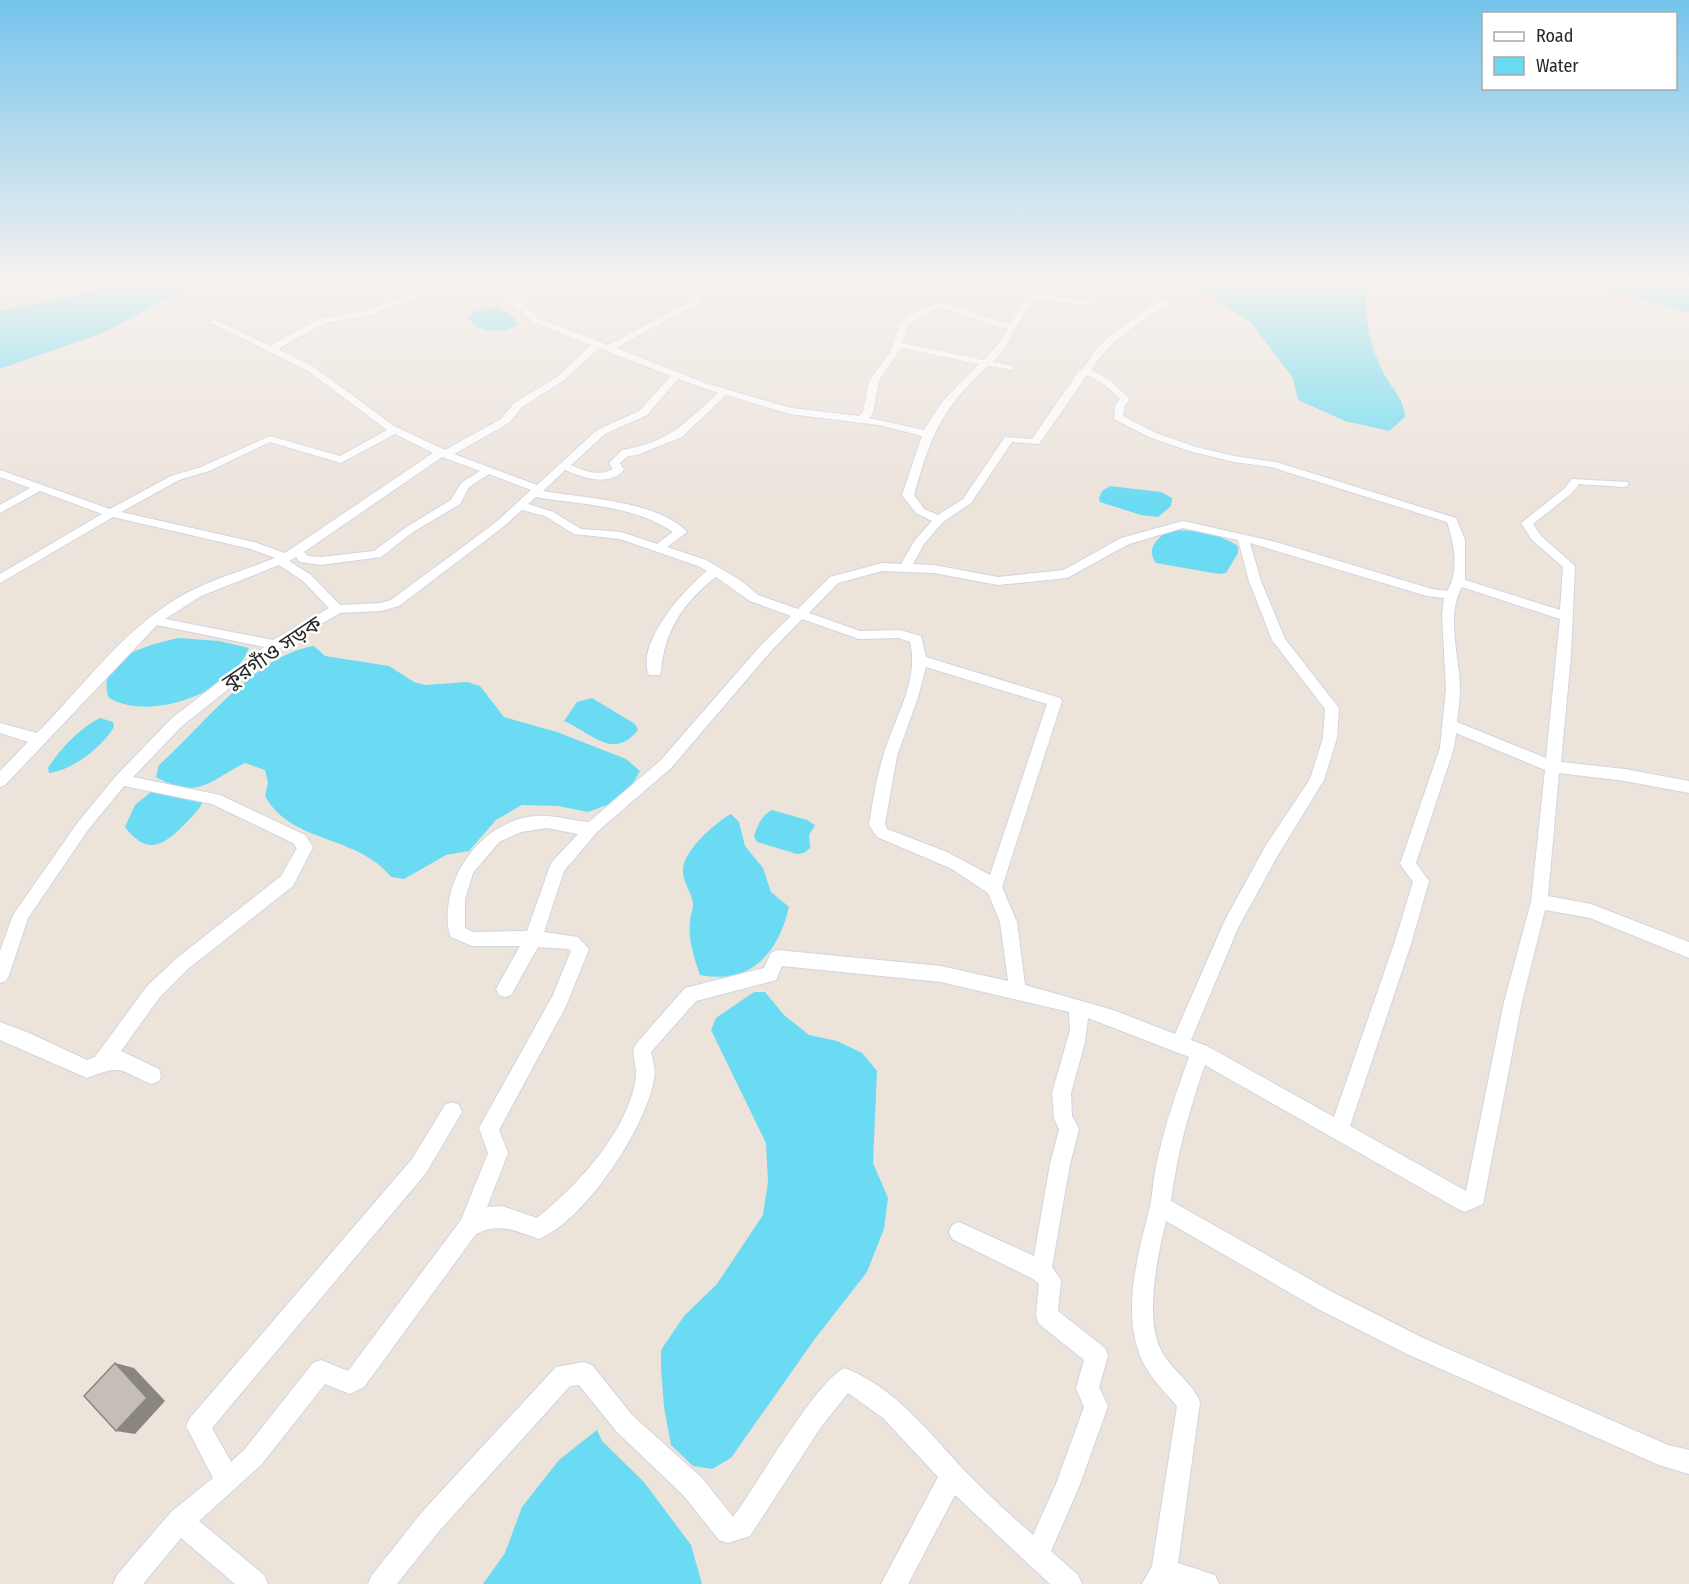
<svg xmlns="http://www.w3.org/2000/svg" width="1689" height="1584" viewBox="0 0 1689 1584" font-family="'Fira Sans Condensed','Noto Sans Bengali',sans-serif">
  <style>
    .water { fill: #6adbf2 }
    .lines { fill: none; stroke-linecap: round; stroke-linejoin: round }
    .minor-casing { stroke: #d0d5e3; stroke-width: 2 }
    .minor { fill: #fff; fill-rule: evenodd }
    .shaded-wall { fill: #89857f }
    .building { fill: #c4beb6; stroke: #89857f; stroke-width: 1.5 }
    .labels { text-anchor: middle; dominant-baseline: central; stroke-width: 5; stroke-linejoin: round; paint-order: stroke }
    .street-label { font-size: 21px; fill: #292929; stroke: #fff }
  </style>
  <rect width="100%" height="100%" fill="#ece3db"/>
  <g class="water">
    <polygon points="112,279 204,279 105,332 0,369 0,310 83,295"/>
    <path d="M1158,279L1428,281L1421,288L1393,287L1367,291C1363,318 1371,348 1383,372C1391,388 1404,398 1405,417L1389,431L1345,421L1298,400L1293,378L1251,323L1209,294Z"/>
    <polygon points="1565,279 1689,280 1689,312"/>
    <path d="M495,307L513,316L518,324C503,336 477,333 467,317L474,311Z"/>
    <polygon points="1110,486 1161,492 1172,498 1171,506 1158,517 1141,515 1100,502 1099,498 1102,491"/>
    <path d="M1171,530C1195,530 1218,533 1238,546V553L1226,573L1219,574L1156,563C1145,549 1158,536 1171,530Z"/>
    <path d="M178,638L219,641L249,648C232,693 150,722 109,698C95,657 149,645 178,638Z"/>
    <path d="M314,646L325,656L389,666L414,682L425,685L467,682L480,686L504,717L557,732L626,759L640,771L632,785L607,805L588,812L558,806L522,805L496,820L469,851L446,855L404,879L391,877C359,835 291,844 265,796L268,783L265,770L245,763C210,780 199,801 156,777L159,765C202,727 255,655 314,646Z"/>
    <path d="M592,698L635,724L638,730C613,761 592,733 564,721L577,702Z"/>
    <path d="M100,718L113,722L114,727C102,747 73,770 49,773L48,768C59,750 81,727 100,718Z"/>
    <path d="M152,791L203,801C200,810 192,816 186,823C164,845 148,857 125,827L135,805Z"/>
    <path d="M772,810L807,820L815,825L809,835L810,848L804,853L797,854L757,842L754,836C758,825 761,816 772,810Z"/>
    <path d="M731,814L739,822L745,846L763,868L771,892L789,907C778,953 752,985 700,975C694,957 688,940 690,921C690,915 694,908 693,903C691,892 684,884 683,872C681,852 715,823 731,814Z"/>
    <polygon points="754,992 765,992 784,1015 809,1035 837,1041 862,1053 877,1071 873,1163 888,1198 884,1229 867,1272 814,1340 731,1458 712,1469 693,1466 671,1445 664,1407 661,1369 661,1350 684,1316 717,1284 763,1215 768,1182 766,1143 711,1030 716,1018"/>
    <polygon points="597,1430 602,1441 644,1482 691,1545 702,1584 483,1584 505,1553 522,1507 559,1460"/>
  </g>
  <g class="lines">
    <defs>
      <path id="minor" d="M449,279H460L372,315L325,323L278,349L314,367L394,426L445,450L501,419L514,403L557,377L591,345L532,322L506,297L507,287L503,279H511L515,287L514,296L538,318L608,345L684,305L693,299L687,297V293L710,279H719L696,295L702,297V301L616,348L705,383L791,408L859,416L863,412L869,381L889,354L900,323C942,285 966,315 1010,324L1020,307L1031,294L1089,300V304L1086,305L1036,299C1018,317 1011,343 993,362L1013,366V370L988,366C939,413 933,431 914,495L924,509L938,515L963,499L1005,437L1032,439L1078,372C1087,367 1091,354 1099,346C1110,335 1151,304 1165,298L1168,299V303C1141,324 1109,339 1092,370L1111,381L1130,399L1125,405L1123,416L1156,433L1196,447L1234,456L1276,462L1456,518L1465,540V580L1560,610L1563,567L1532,540L1521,523L1564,489L1572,479L1628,482V486L1624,487L1579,484L1572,493L1533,524L1541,536L1575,566L1571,655L1561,762L1625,769L1689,781V793L1625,781L1559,773L1548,896L1591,904L1689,942V958L1590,918L1545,910L1522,1002L1483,1204L1465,1212L1458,1209L1205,1065C1189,1110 1177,1154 1171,1201L1334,1293L1423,1338L1668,1445L1689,1450V1474L1659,1465L1407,1354L1318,1309L1166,1221C1158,1254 1144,1318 1161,1350C1171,1370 1192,1382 1200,1402L1178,1563L1215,1575L1219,1584H1142L1152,1566L1177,1406C1162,1389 1145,1372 1138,1350C1123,1303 1139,1252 1150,1206C1153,1193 1153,1179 1156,1166C1164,1128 1176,1093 1189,1057L1088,1018L1085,1042L1071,1093L1072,1116L1079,1129L1070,1164L1052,1267L1061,1280L1058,1311L1105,1348L1108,1356L1099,1387L1108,1406L1079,1487L1051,1551L1078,1575L1082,1584H1050L955,1495L908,1584H881L938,1477L883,1418L848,1393L821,1427L750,1536L728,1543L719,1540L684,1496L617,1432L579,1385L570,1386L440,1530L397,1584H368L372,1575L422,1512L556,1367L584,1362L592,1365L633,1416L702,1478L733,1517C756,1487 816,1380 845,1368C895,1388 927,1430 963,1469C985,1492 1009,1514 1033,1535L1056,1484L1084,1407L1076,1388L1084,1360L1039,1324L1036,1316L1039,1284L1033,1279L952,1239L949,1232L952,1225L959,1222L1034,1256L1050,1164L1059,1130L1054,1118L1052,1093L1070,1030L1069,1012L941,982L782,966L776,980L696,1001L651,1052C653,1061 656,1070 654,1079C646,1128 585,1220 539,1239C516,1231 499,1222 476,1234L364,1387L350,1394L325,1384L261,1465L199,1521L264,1575L268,1584H235L181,1538L143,1584H113L117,1575L171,1512L213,1478L186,1426L190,1418L412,1159L445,1105L452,1102L459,1105L462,1112L426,1173L212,1428L231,1462L245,1449L313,1363L321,1360L348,1371L461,1220L488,1153L479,1128L553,995L571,951L568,949L538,947L511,995L505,997L499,995L496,989L520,946H472L451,937C445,924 448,901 452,888C465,847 503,813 548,816C562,817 575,821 589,822L661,760L762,644L791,616L750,601L716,577C684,601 664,631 661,672L659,675H649C635,644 684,589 707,571L698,566L620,539L574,534L545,516L522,510L503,527L399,606L381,611L340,613L280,648L182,726L133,777L220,795L305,835L313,847L293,886L189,968L159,998L121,1051L159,1069L161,1075L159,1081L152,1084C119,1071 124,1063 87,1078L0,1040V1022L29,1033L87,1060L95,1057L147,986L177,958L281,876L297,848L293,843L212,804L124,786L88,830L28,918L9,975L6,981L0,983V951L13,915L78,822L116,776L172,718L264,647L157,625L5,785L0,787V771L28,742L0,733V723L37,733C82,688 122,631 178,598C208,580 243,571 275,558L251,549L113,517L0,583V574L102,514L40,491L0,513V505L30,488L0,477V470L110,509L171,476L201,467L270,436L340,456L387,430L308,371L209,322L216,320L270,346L319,319L367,311ZM942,308C965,314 985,324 1008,329L1000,342L984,360L902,343L908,324L933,310ZM599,348L671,376L639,411L597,430L537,485L454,454L509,423L522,407L563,381ZM901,348L979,364L942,402L924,430L869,418L873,413L879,381ZM1087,375L1105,385L1120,399L1115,405L1114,419L1149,437L1189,451L1234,462L1271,467L1447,522C1454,543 1460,571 1447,591L1432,589L1276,542L1183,521L1121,538L1064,570L998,577L934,565L913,564L924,544L943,522L971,503L1012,442L1039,444ZM678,379L718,393C684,424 669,442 622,450L609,463L613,469C599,477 585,471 571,465L605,434L647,415ZM726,395L790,414L879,425L922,436L902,495L916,513L932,521L915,540L901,564L882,563L830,577L798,609L758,595L740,580L706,560L667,547L687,532C658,501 583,498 543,491L565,470C584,478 608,487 624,470L620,463L628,456L637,455L682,437ZM395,434L433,453L285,553L254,542L121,512L179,480L209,471L270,442L341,463ZM442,457L480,471L461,483L451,500L405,528L374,551L321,557L308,556L304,552ZM489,474L531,490L495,523L391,600L381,603L340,605L311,575L289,561L296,557L300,562L321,565L381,557L413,532L460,504L469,487ZM536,497C582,505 634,505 673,532L657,544L621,532L581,529L553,512L528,504ZM1183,528L1238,540L1249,581L1272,640L1325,709L1323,738L1310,779L1266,845L1225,920L1175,1034L1113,1010L1025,985L1017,922L1002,887L1062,701L1060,698L926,657L921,636L900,630L860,631L809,613L838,583L882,571L934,573L998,585L1067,578L1129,544ZM1250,543L1427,596L1444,598L1442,615L1446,689L1440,748L1400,864L1413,882L1394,944L1334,1117L1207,1046L1191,1040L1238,928L1278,855L1324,780L1337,738L1339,708L1285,639L1261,581ZM279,565L303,581L329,608L273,640L165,619L201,596ZM1462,587L1560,619L1546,758L1457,722C1458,712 1460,700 1460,689C1460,658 1445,616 1462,587ZM802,619L859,639L899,638L910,642C920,681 893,720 883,757C876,779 873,802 869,825L877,837L952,869L988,893L1000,922L1008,981L941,966L777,950L771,953L764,968L685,988L636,1044C631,1053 635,1061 636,1071C636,1080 634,1090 631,1098C615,1145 574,1188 537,1218L502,1206L487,1207L508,1153L499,1130L566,1006L589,949L578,937L544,932L564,871L597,832L671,768L772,650ZM926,667L1047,704L990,875L947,852L887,829L885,824L897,756L918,697ZM1456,733L1545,770L1531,902L1504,1002L1466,1191L1350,1126L1411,944L1429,881L1416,863L1454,748ZM547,828L578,834L551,863L527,931L473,932L465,928V899L473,873L499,842L521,832Z"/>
    </defs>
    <use href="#minor" class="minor-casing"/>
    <use href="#minor" class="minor"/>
  </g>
  <polygon class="shaded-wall" points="115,1363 134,1368 165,1401 135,1434 116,1431"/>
  <polygon class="building" points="115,1363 147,1398 116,1431 84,1396"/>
  <linearGradient id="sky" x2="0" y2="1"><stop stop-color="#75c4ec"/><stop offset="0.56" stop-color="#f6f2ef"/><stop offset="1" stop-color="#f6f2ef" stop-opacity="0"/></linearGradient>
  <rect width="1689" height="501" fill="url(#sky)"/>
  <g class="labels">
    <g class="street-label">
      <text transform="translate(272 653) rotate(-34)">কুরগাঁও সড়ক</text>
    </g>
  </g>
  <rect x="1482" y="12" width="195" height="78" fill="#ffffff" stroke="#a9a9a9" stroke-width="1.5"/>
  <rect x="1494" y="32" width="30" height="9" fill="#ffffff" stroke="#a9a9a9" stroke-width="1.5"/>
  <text x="1536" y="42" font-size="18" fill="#292929">Road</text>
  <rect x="1494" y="57" width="30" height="18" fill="#6adbf2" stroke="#a9a9a9" stroke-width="1.5"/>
  <text x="1536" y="72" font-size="18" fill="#292929">Water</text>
</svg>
